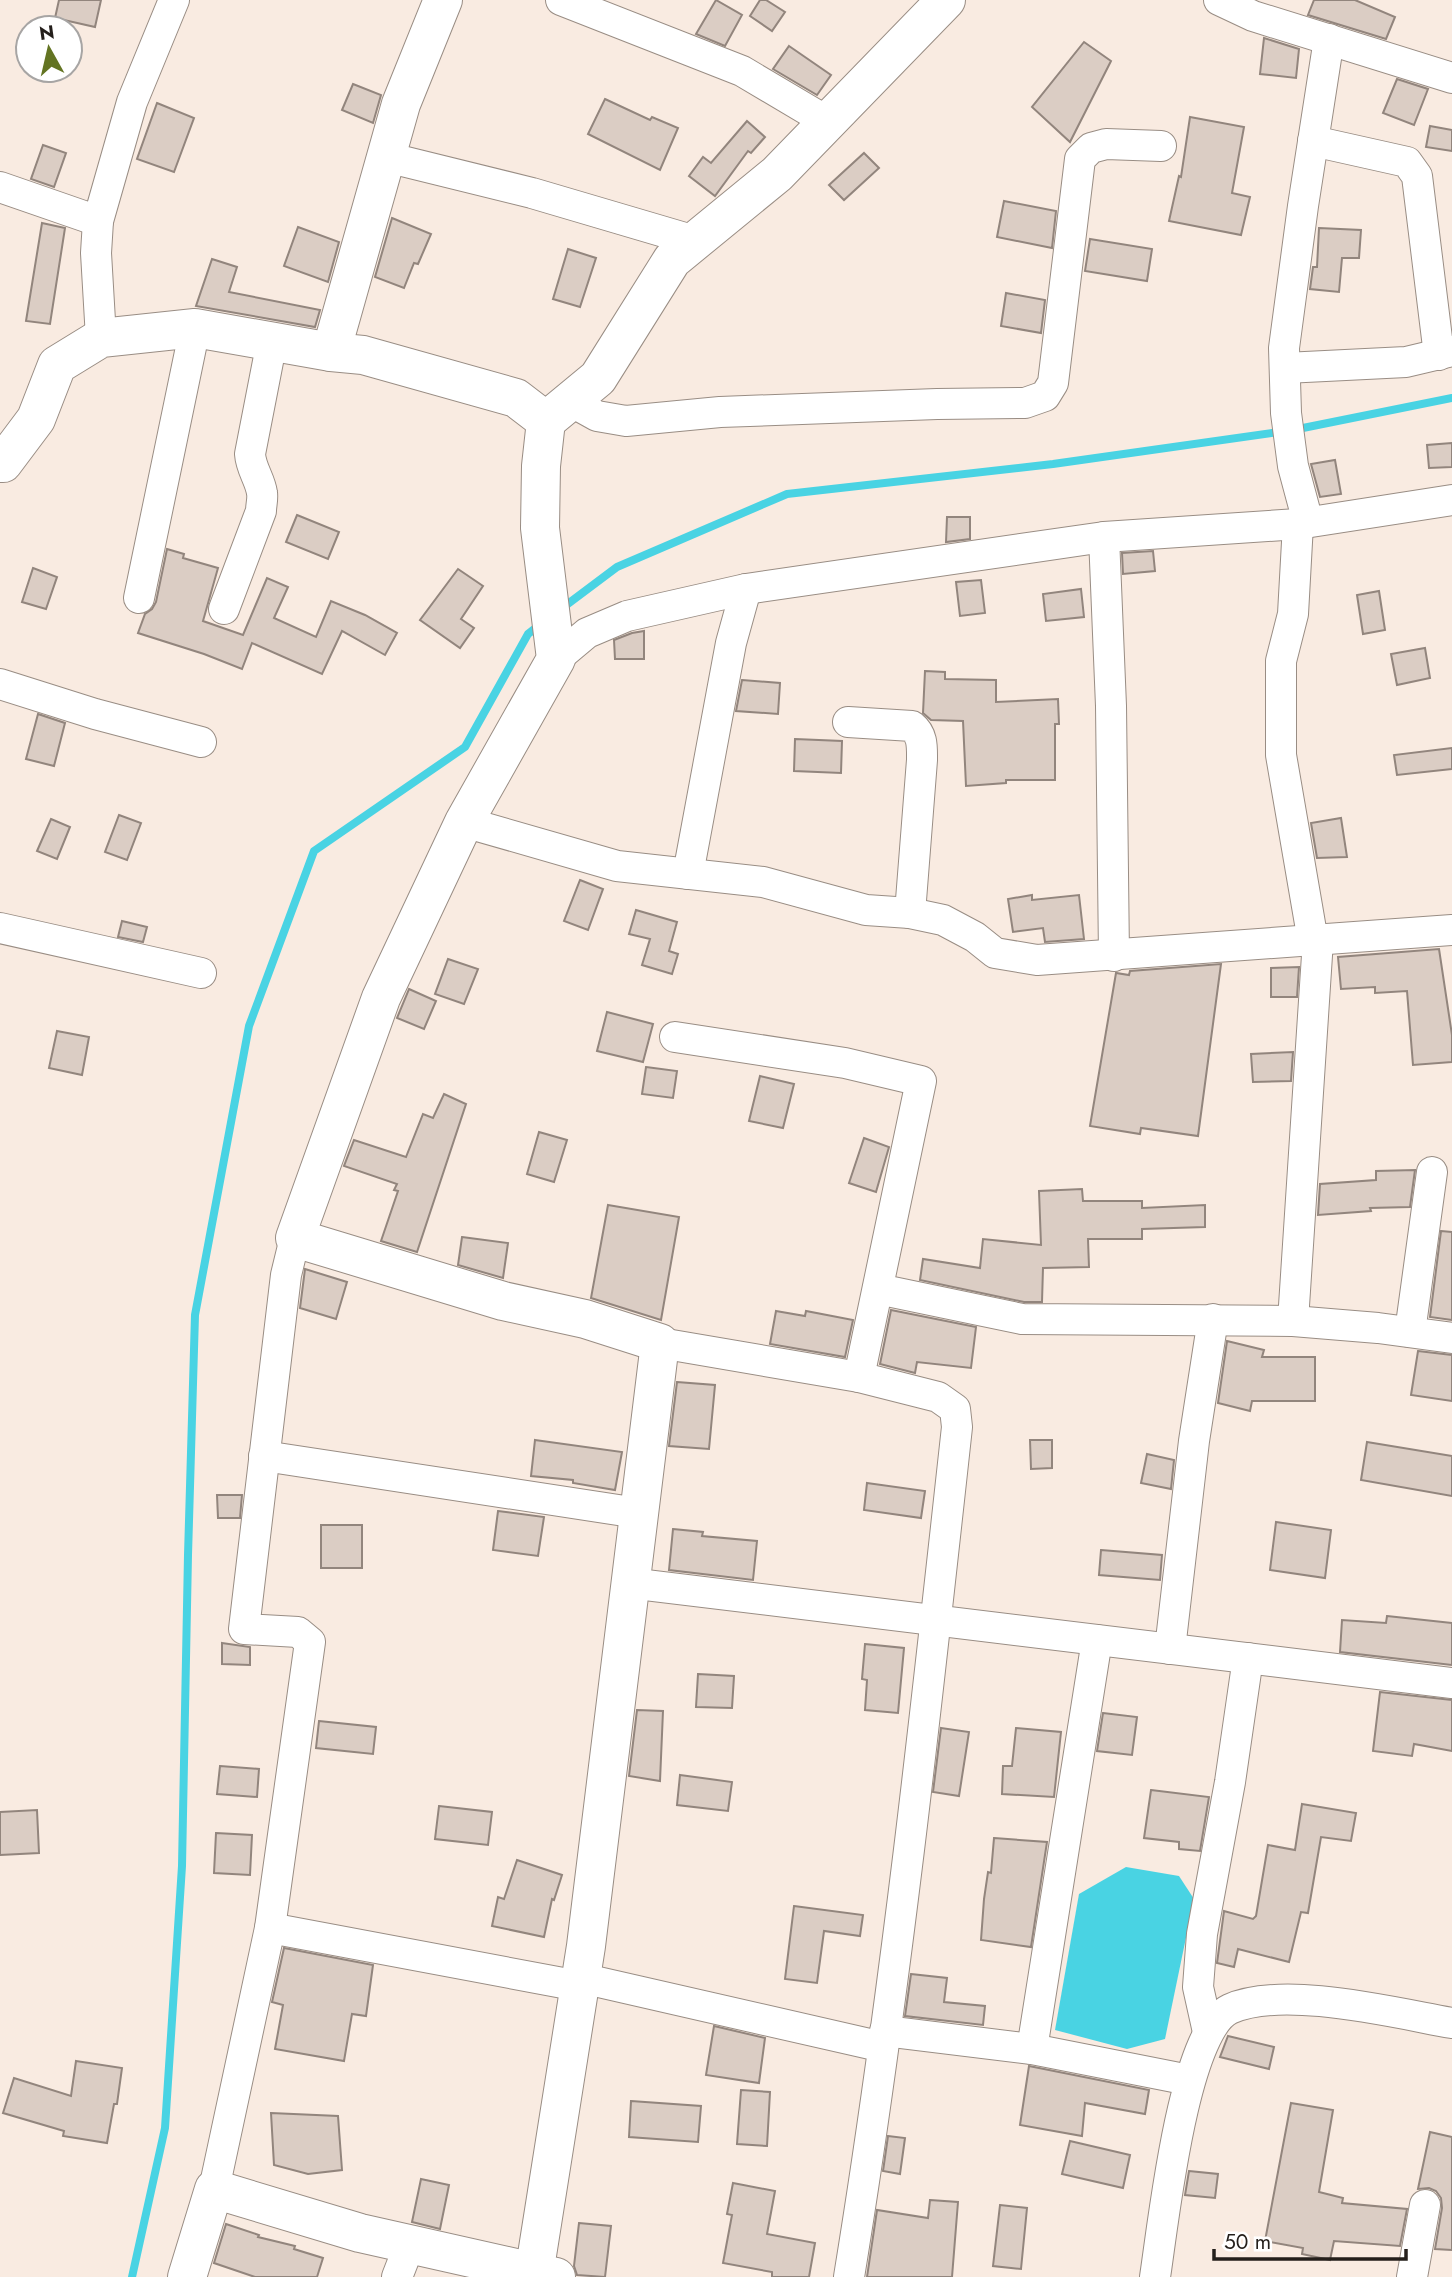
<svg xmlns="http://www.w3.org/2000/svg" width="1452" height="2277" viewBox="0 0 1452 2277" font-family="Jost,sans-serif">
  <style>
    .water { fill: #49d3e3 }
    .lines { fill: none; stroke-linecap: round; stroke-linejoin: round }
    .stream { stroke: #49d3e3; stroke-width: 8 }
    .building { fill: #dbcdc4; stroke: #92857d; stroke-width: 2 }
    .street-casing { stroke: #998d84; stroke-width: 32 }
    .secondary-casing { stroke: #998d84; stroke-width: 40 }
    .street { stroke: #fff; stroke-width: 30 }
    .secondary { stroke: #fff; stroke-width: 38 }
  </style>
  <rect width="100%" height="100%" fill="#f9ebe1"/>
  <polygon class="water" points="1126,1867 1179,1876 1194,1899 1165,2039 1127,2049 1055,2030 1079,1894"/>
  <g class="lines">
    <g class="stream">
      <polyline points="561,609 617,567 787,494 1053,464 1293,430 1452,398"/>
      <polyline points="132,2277 165,2128 182,1866 188,1555 195,1315 249,1026 314,851 465,747 528,634 542,623"/>
    </g>
  </g>
  <g class="building">
    <polygon points="59,0 101,0 95,27 55,18"/>
    <polygon points="716,0 742,15 725,46 696,34"/>
    <polygon points="760,0 766,0 785,12 772,31 750,16"/>
    <polygon points="1314,0 1355,0 1395,17 1386,39 1308,15"/>
    <polygon points="1264,38 1299,49 1296,78 1260,74"/>
    <polygon points="1084,42 1111,61 1070,142 1032,107"/>
    <polygon points="789,46 831,75 817,95 773,69"/>
    <polygon points="1397,79 1428,89 1414,125 1383,113"/>
    <polygon points="353,84 381,95 373,123 342,110"/>
    <polygon points="605,99 650,120 652,117 678,128 660,170 588,134"/>
    <polygon points="157,103 194,118 174,172 137,159"/>
    <polygon points="1190,117 1244,127 1232,193 1250,197 1241,235 1169,221 1179,176 1181,177"/>
    <polygon points="747,121 765,137 751,153 748,151 715,196 689,176 703,157 711,163"/>
    <polygon points="1430,126 1452,130 1452,151 1426,147"/>
    <polygon points="43,145 66,153 54,187 31,179"/>
    <polygon points="864,153 879,168 844,200 829,185"/>
    <polygon points="1004,201 1056,211 1052,248 997,237"/>
    <polygon points="392,218 431,234 418,264 414,263 404,288 375,277"/>
    <polygon points="42,223 65,228 50,324 26,321"/>
    <polygon points="298,227 339,242 328,282 284,266"/>
    <polygon points="1319,228 1361,230 1359,258 1342,258 1339,292 1310,289 1313,267 1317,267"/>
    <polygon points="1090,239 1152,249 1147,281 1085,271"/>
    <polygon points="568,249 596,258 580,307 553,299"/>
    <polygon points="212,259 237,267 229,292 320,310 315,327 196,306"/>
    <polygon points="1006,293 1045,300 1041,333 1001,326"/>
    <polygon points="1452,443 1452,467 1429,468 1427,445"/>
    <polygon points="1335,460 1341,494 1320,497 1311,464"/>
    <polygon points="297,515 339,532 328,559 286,542"/>
    <polygon points="947,517 970,517 970,539 946,542"/>
    <polygon points="167,549 184,554 183,558 218,568 203,621 243,635 267,578 288,587 274,618 316,637 331,601 365,615 397,633 385,655 342,631 322,674 252,643 242,669 204,654 138,633 145,614 152,609 156,602"/>
    <polygon points="1153,551 1155,571 1123,574 1122,553"/>
    <polygon points="33,568 57,577 46,609 22,602"/>
    <polygon points="458,569 483,586 461,619 474,628 460,648 420,620"/>
    <polygon points="981,580 985,613 960,616 956,582"/>
    <polygon points="1081,589 1084,617 1046,621 1043,594"/>
    <polygon points="1379,591 1385,630 1363,634 1357,595"/>
    <polygon points="644,631 644,659 615,659 614,640 632,633"/>
    <polygon points="1425,648 1430,678 1397,685 1391,654"/>
    <polygon points="925,671 945,672 945,679 996,680 996,702 1058,699 1059,724 1055,724 1055,780 1006,780 1006,783 966,786 963,721 931,720 923,713"/>
    <polygon points="742,680 780,683 778,714 736,711"/>
    <polygon points="38,714 65,723 54,766 26,759"/>
    <polygon points="795,739 842,741 841,773 794,771"/>
    <polygon points="1452,748 1452,769 1397,775 1394,755"/>
    <polygon points="119,815 141,823 127,860 105,852"/>
    <polygon points="1341,818 1347,857 1317,858 1311,823"/>
    <polygon points="51,819 70,827 57,859 37,851"/>
    <polygon points="580,880 603,889 588,930 564,921"/>
    <polygon points="1032,895 1032,900 1079,895 1084,939 1045,942 1043,928 1013,932 1008,899"/>
    <polygon points="636,910 677,922 669,951 678,954 672,974 642,965 650,939 629,934"/>
    <polygon points="122,921 147,927 143,942 118,937"/>
    <polygon points="1439,949 1452,1035 1452,1062 1413,1065 1407,991 1375,993 1375,987 1341,989 1338,957"/>
    <polygon points="448,959 478,969 464,1004 435,994"/>
    <polygon points="1221,964 1198,1136 1141,1128 1140,1134 1090,1126 1116,973 1129,975 1130,971"/>
    <polygon points="1299,967 1297,997 1271,997 1271,968"/>
    <polygon points="409,989 436,1001 424,1029 397,1018"/>
    <polygon points="607,1012 653,1024 643,1062 597,1051"/>
    <polygon points="57,1031 89,1037 82,1075 49,1068"/>
    <polygon points="1293,1052 1291,1081 1253,1082 1251,1054"/>
    <polygon points="646,1067 677,1071 673,1098 642,1094"/>
    <polygon points="760,1076 794,1084 783,1128 749,1121"/>
    <polygon points="444,1094 466,1104 417,1252 381,1241 398,1191 394,1190 397,1184 344,1166 354,1140 406,1157 423,1114 433,1118"/>
    <polygon points="539,1132 567,1140 554,1182 527,1174"/>
    <polygon points="864,1138 889,1147 876,1192 849,1183"/>
    <polygon points="1415,1170 1410,1207 1370,1208 1371,1211 1318,1215 1320,1184 1376,1180 1376,1171"/>
    <polygon points="1082,1189 1083,1201 1142,1201 1142,1208 1205,1205 1205,1227 1142,1229 1142,1239 1088,1239 1089,1267 1043,1268 1042,1302 1024,1302 920,1280 923,1259 980,1268 983,1239 1041,1245 1039,1191"/>
    <polygon points="608,1205 679,1217 661,1320 591,1298"/>
    <polygon points="1441,1231 1452,1232 1452,1320 1430,1317"/>
    <polygon points="462,1237 508,1243 503,1278 458,1265"/>
    <polygon points="305,1269 347,1282 336,1319 300,1308"/>
    <polygon points="891,1310 976,1327 971,1368 917,1362 915,1373 880,1364"/>
    <polygon points="776,1311 805,1316 806,1311 853,1320 845,1357 770,1344"/>
    <polygon points="1227,1341 1264,1350 1262,1357 1315,1357 1315,1401 1252,1401 1250,1411 1218,1403"/>
    <polygon points="1418,1351 1452,1355 1452,1401 1411,1395"/>
    <polygon points="677,1382 715,1385 709,1449 669,1446"/>
    <polygon points="535,1440 622,1452 615,1490 573,1483 573,1480 531,1476"/>
    <polygon points="1030,1440 1052,1440 1052,1468 1031,1469"/>
    <polygon points="1367,1442 1452,1456 1452,1496 1361,1480"/>
    <polygon points="1147,1454 1174,1460 1171,1489 1141,1483"/>
    <polygon points="867,1483 925,1491 921,1518 864,1510"/>
    <polygon points="217,1495 242,1495 240,1518 218,1518"/>
    <polygon points="498,1511 544,1517 538,1556 493,1550"/>
    <polygon points="1276,1522 1331,1530 1325,1578 1270,1570"/>
    <rect x="321" y="1525" width="41" height="43"/>
    <polygon points="673,1529 703,1532 702,1536 757,1541 753,1580 669,1570"/>
    <polygon points="1101,1550 1162,1555 1160,1580 1099,1575"/>
    <polygon points="1387,1616 1452,1623 1452,1665 1340,1652 1342,1620 1386,1623"/>
    <polygon points="222,1643 250,1647 250,1665 222,1664"/>
    <polygon points="865,1644 904,1648 898,1713 865,1710 867,1680 862,1679"/>
    <polygon points="698,1674 734,1676 732,1708 696,1707"/>
    <polygon points="1380,1692 1452,1700 1452,1751 1414,1744 1412,1756 1373,1751"/>
    <polygon points="637,1710 663,1711 660,1781 629,1776"/>
    <polygon points="1103,1713 1137,1717 1132,1755 1097,1751"/>
    <polygon points="319,1721 376,1727 373,1754 316,1748"/>
    <polygon points="941,1728 969,1732 959,1796 933,1792"/>
    <polygon points="1016,1728 1061,1732 1054,1797 1002,1794 1003,1766 1012,1766"/>
    <polygon points="220,1766 259,1769 257,1797 217,1794"/>
    <polygon points="680,1775 732,1782 728,1811 677,1805"/>
    <polygon points="1151,1790 1209,1797 1200,1851 1179,1849 1179,1842 1144,1838"/>
    <polygon points="1302,1804 1356,1813 1351,1841 1321,1837 1308,1913 1301,1912 1289,1962 1238,1949 1234,1967 1217,1963 1224,1911 1253,1919 1256,1916 1268,1845 1295,1850"/>
    <polygon points="439,1806 492,1812 488,1845 435,1839"/>
    <polygon points="37,1810 39,1853 0,1855 0,1812"/>
    <polygon points="216,1833 252,1835 250,1875 214,1873"/>
    <polygon points="994,1838 1047,1842 1031,1947 981,1940 984,1899 988,1872 991,1873"/>
    <polygon points="517,1860 562,1875 554,1900 552,1899 544,1937 492,1926 498,1897 504,1899"/>
    <polygon points="794,1906 863,1915 860,1936 824,1931 817,1983 785,1979"/>
    <polygon points="284,1948 373,1965 366,2016 352,2014 344,2061 275,2049 283,2005 272,2002"/>
    <polygon points="911,1974 947,1978 944,2002 985,2006 983,2025 905,2016"/>
    <polygon points="714,2026 765,2038 759,2083 706,2075"/>
    <polygon points="1228,2036 1274,2047 1269,2069 1220,2057"/>
    <polygon points="76,2061 122,2068 117,2104 114,2104 107,2143 63,2136 64,2131 3,2113 14,2078 71,2096"/>
    <polygon points="1029,2066 1149,2090 1145,2114 1085,2103 1082,2136 1020,2125"/>
    <polygon points="741,2090 770,2092 767,2146 737,2144"/>
    <polygon points="631,2101 701,2106 698,2142 629,2137"/>
    <polygon points="1291,2103 1333,2110 1319,2192 1343,2198 1342,2203 1407,2209 1400,2246 1334,2241 1330,2260 1302,2254 1303,2248 1265,2241"/>
    <polygon points="271,2113 338,2116 342,2170 308,2174 274,2165"/>
    <polygon points="1430,2132 1452,2137 1452,2250 1435,2249 1442,2208 1441,2198 1436,2191 1429,2188 1418,2189"/>
    <polygon points="888,2136 905,2138 900,2174 883,2171"/>
    <polygon points="1070,2141 1130,2155 1123,2188 1062,2174"/>
    <polygon points="1189,2171 1218,2174 1215,2198 1185,2195"/>
    <polygon points="421,2179 449,2185 440,2229 412,2222"/>
    <polygon points="733,2183 775,2191 767,2234 815,2243 809,2277 772,2277 772,2272 723,2263 732,2215 727,2214"/>
    <polygon points="930,2200 958,2202 952,2277 867,2277 877,2210 928,2218"/>
    <polygon points="1000,2205 1027,2208 1021,2269 993,2266"/>
    <polygon points="579,2223 611,2226 605,2277 577,2275 574,2266"/>
    <polygon points="226,2224 259,2235 258,2237 295,2246 294,2249 323,2258 317,2277 255,2277 214,2263"/>
  </g>
  <g class="lines">
    <defs>
      <g id="street">
        <polyline points="561,0 742,71 828,122"/>
        <polyline points="1219,0 1253,16 1452,78"/>
        <polyline points="1313,141 1407,162 1417,176 1439,355"/>
        <polyline points="386,157 532,193 695,241"/>
        <polyline points="0,187 98,221"/>
        <polyline points="101,338 96,253 98,221 132,102 174,0"/>
        <polyline points="1285,368 1406,362 1452,351"/>
        <polyline points="570,401 597,416 626,421 720,412 937,404 1025,403 1045,396 1053,383 1080,159 1091,148 1106,144 1161,146"/>
        <polyline points="1308,522 1293,466 1286,413 1284,348 1303,206 1329,39"/>
        <polyline points="1298,524 1293,614 1281,661 1281,755 1313,941"/>
        <polyline points="1104,537 1111,706 1114,956"/>
        <polyline points="139,598 195,328"/>
        <path d="M224,609L261,511C261,505 263,499 262,493C260,479 251,469 250,454L272,341"/>
        <polyline points="556,659 587,633 627,616 746,589 1104,537 1298,524 1452,500"/>
        <polyline points="0,684 95,714 201,742"/>
        <path d="M848,722L912,726C923,735 922,747 922,760L910,913"/>
        <polyline points="464,822 617,866 763,882 866,910 910,913 943,920 975,937 995,953 1037,960 1452,930"/>
        <polyline points="688,874 731,643 746,589"/>
        <polyline points="0,928 201,973"/>
        <polyline points="675,1037 845,1063 921,1081 859,1377"/>
        <polyline points="878,1289 1022,1319 1293,1321 1378,1328 1452,1338"/>
        <polyline points="1293,1321 1318,940"/>
        <polyline points="1410,1332 1432,1172"/>
        <path d="M660,1343L859,1377L938,1397L955,1409L957,1427C926,1711 895,1995 849,2277"/>
        <polyline points="264,1456 638,1513"/>
        <polyline points="629,1583 1452,1683"/>
        <polyline points="1170,1649 1194,1441 1213,1319"/>
        <polyline points="270,1928 579,1986"/>
        <polyline points="581,1978 883,2047"/>
        <polyline points="885,2031 1032,2049 1189,2080"/>
        <polyline points="1208,2032 1198,1987 1202,1934 1230,1782 1248,1658"/>
        <polyline points="1032,2049 1097,1640"/>
        <polyline points="214,2189 270,1928 310,1642 298,1632 244,1629 286,1275 295,1238"/>
        <polyline points="397,2277 409,2246"/>
        <path d="M1155,2277C1163,2226 1183,2031 1230,2009C1283,1985 1395,2013 1452,2023"/>
        <polyline points="1412,2277 1425,2205"/>
      </g>
      <g id="secondary">
        <polyline points="331,352 401,104 443,0"/>
        <polyline points="546,421 598,378 672,260 777,174 946,0"/>
        <polyline points="0,463 3,463 36,419 57,365 101,338 195,328 331,352 363,355 516,398 546,421 541,466 540,528 556,659 464,822 381,998 295,1238 503,1301 585,1319 660,1343 586,1946 534,2274"/>
        <polyline points="187,2277 214,2189 360,2233 556,2277"/>
      </g>
    </defs>
    <use href="#street" class="street-casing"/>
    <use href="#secondary" class="secondary-casing"/>
    <use href="#street" class="street"/>
    <use href="#secondary" class="secondary"/>
  </g>
  <g transform="translate(49 49) rotate(352)"><circle r="33" fill="#ffffff" stroke="#a7a5a4" stroke-width="2"/>
  <path d="M0-5L12 26L0 18L-12 26Z" fill="#637422"/>
  <text y="-10" font-size="19" font-weight="bold" text-anchor="middle" fill="#241f1b">N</text>
  </g>
  <path d="M1214 2249v10h192v-10" fill="none" stroke="#241f1b" stroke-width="3.5"/>
  <text x="1224" y="2249" font-size="21" fill="#241f1b" stroke="#ffffff" stroke-width="5" paint-order="stroke">50 m</text>
</svg>
